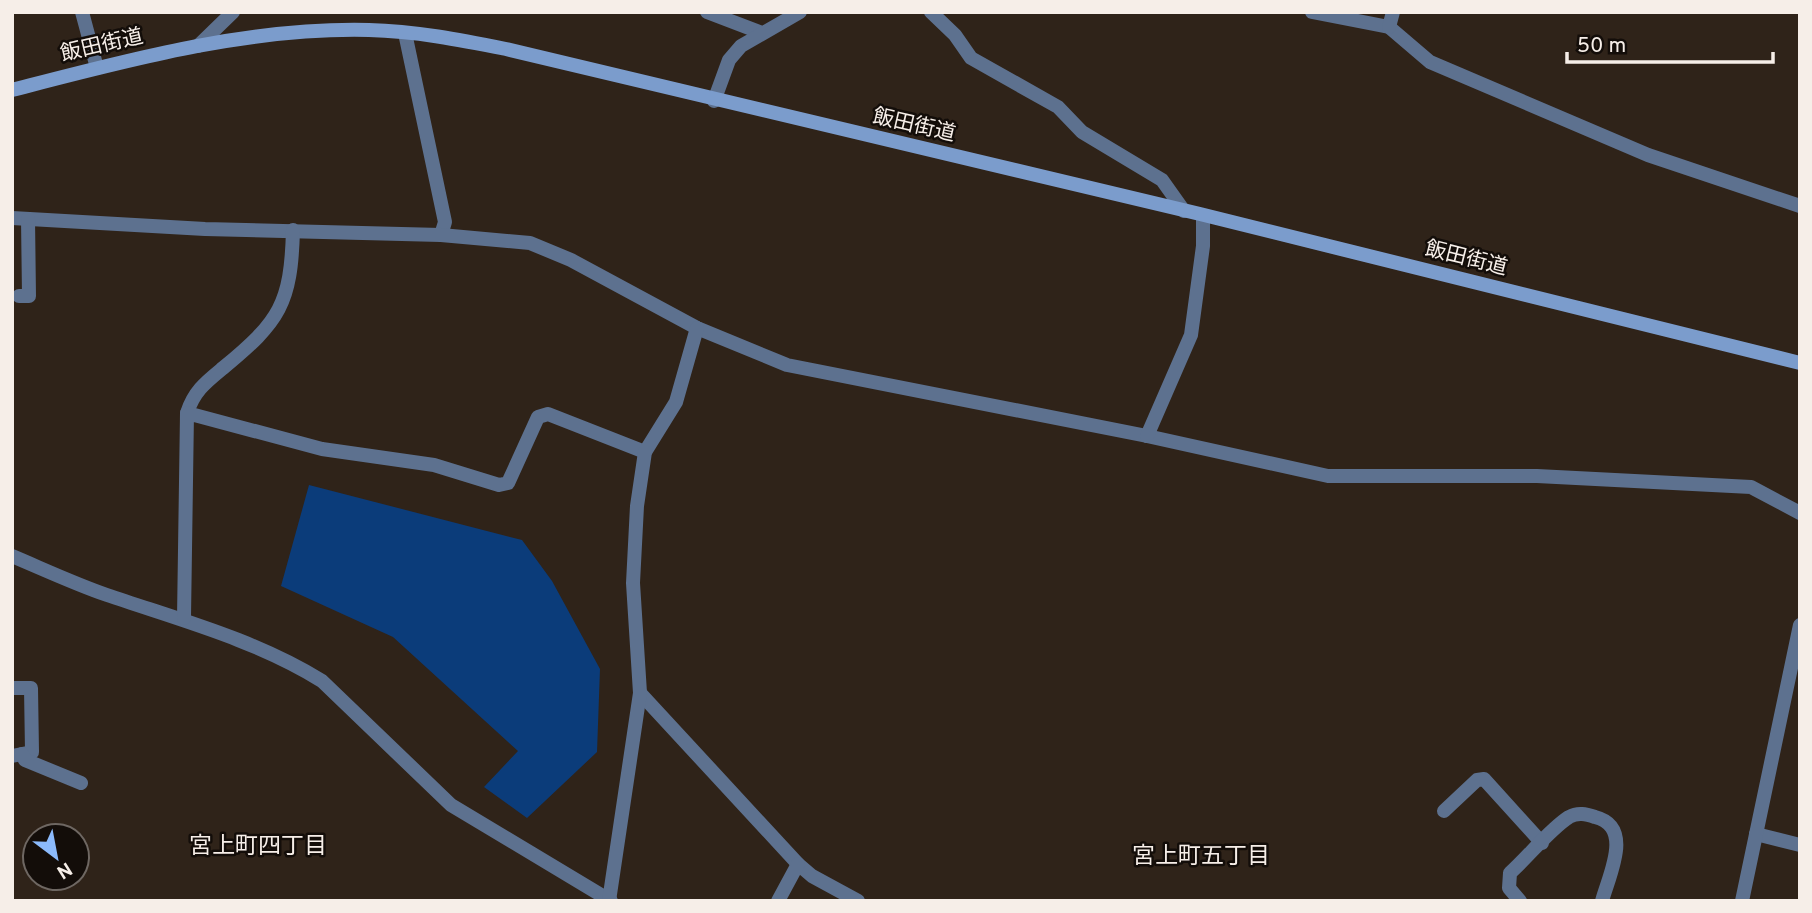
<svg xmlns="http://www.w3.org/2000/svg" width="1812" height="913" viewBox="0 0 1812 913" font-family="Overpass,'Noto Sans JP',sans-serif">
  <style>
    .water { fill: #0b3c7a }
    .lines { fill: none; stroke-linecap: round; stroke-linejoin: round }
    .minor { stroke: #5d718f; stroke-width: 14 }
    .tertiary { stroke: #5d718f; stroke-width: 14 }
    .secondary { stroke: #7b9ccc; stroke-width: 14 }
    .labels { text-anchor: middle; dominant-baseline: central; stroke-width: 5; stroke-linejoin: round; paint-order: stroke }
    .street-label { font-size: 21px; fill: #f6eee8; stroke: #130d09 }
    .neighbourhood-label { font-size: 23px; fill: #f6eee8; stroke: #130d09 }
  </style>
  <rect width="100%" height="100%" fill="#2f2319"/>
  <polygon class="water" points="309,485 522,540 552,581 600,669 597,752 527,818 484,787 518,751 393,637 281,586"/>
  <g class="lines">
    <g class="minor">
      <polyline points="82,12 97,68"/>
      <polyline points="707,12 762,33"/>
      <polyline points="931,12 955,35 971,58 1058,107 1082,132 1162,180 1184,211"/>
      <polyline points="1312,12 1389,27 1430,62 1648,155 1800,206"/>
      <polyline points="1389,27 1393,12"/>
      <polyline points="405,33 445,222 441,235"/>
      <polyline points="198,46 233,12"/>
      <polyline points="714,101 729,60 741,46 800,12"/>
      <polyline points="12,218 205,229 441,235 530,243 571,260 697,328 787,365 1147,436 1328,476 1537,476 1751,487 1800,513"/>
      <polyline points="19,296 29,296 28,219"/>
      <path d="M187,413C194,391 206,382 223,368C280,321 291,304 293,230"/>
      <polyline points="1147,436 1191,335 1203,246 1203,216"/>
      <path d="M12,556C43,569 75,584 107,595C180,620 256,640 322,681L451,805L611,901"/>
      <polyline points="184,618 187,413 322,449 434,465 499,485 508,483 538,417 548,414 645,452"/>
      <polyline points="12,688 31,688 32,752 12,756"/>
      <polyline points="640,693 798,864 812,876 858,901"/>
      <polyline points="22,754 25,760 81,783"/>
      <polyline points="1444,811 1477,780 1484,779 1542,843"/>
      <polyline points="1756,834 1800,845"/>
      <polyline points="609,901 640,693 633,583 637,506 645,452 676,402 697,328"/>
      <polyline points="778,901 798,864"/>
      <path d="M1520,901L1509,888L1510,873C1528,857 1550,829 1569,817C1578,812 1586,814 1595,817C1634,827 1609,875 1602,901"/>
    </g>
    <polyline class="tertiary" points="1742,901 1800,625"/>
    <path class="secondary" d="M12,90C128,60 248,27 369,30C415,31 461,40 506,49L1200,214L1800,363"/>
  </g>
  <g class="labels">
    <g class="street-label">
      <text transform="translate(102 46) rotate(-13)">飯田街道</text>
      <text transform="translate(914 126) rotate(13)">飯田街道</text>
      <text transform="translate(1466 259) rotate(14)">飯田街道</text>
    </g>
    <g class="neighbourhood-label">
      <text x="258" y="847">宮上町四丁目</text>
      <text x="1201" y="857">宮上町五丁目</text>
    </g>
  </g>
  <rect width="1812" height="913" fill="none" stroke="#f6eee8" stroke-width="28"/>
  <g transform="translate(56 857) rotate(148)"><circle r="33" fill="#130d09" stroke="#6e6762" stroke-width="2"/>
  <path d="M0-5L12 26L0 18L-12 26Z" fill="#8bbafc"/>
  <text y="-10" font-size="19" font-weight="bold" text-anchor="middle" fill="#f6eee8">N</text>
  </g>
  <path d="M1567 52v10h206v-10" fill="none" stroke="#f6eee8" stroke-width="3.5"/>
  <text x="1577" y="52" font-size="21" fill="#f6eee8" stroke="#130d09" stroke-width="5" paint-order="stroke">50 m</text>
</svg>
